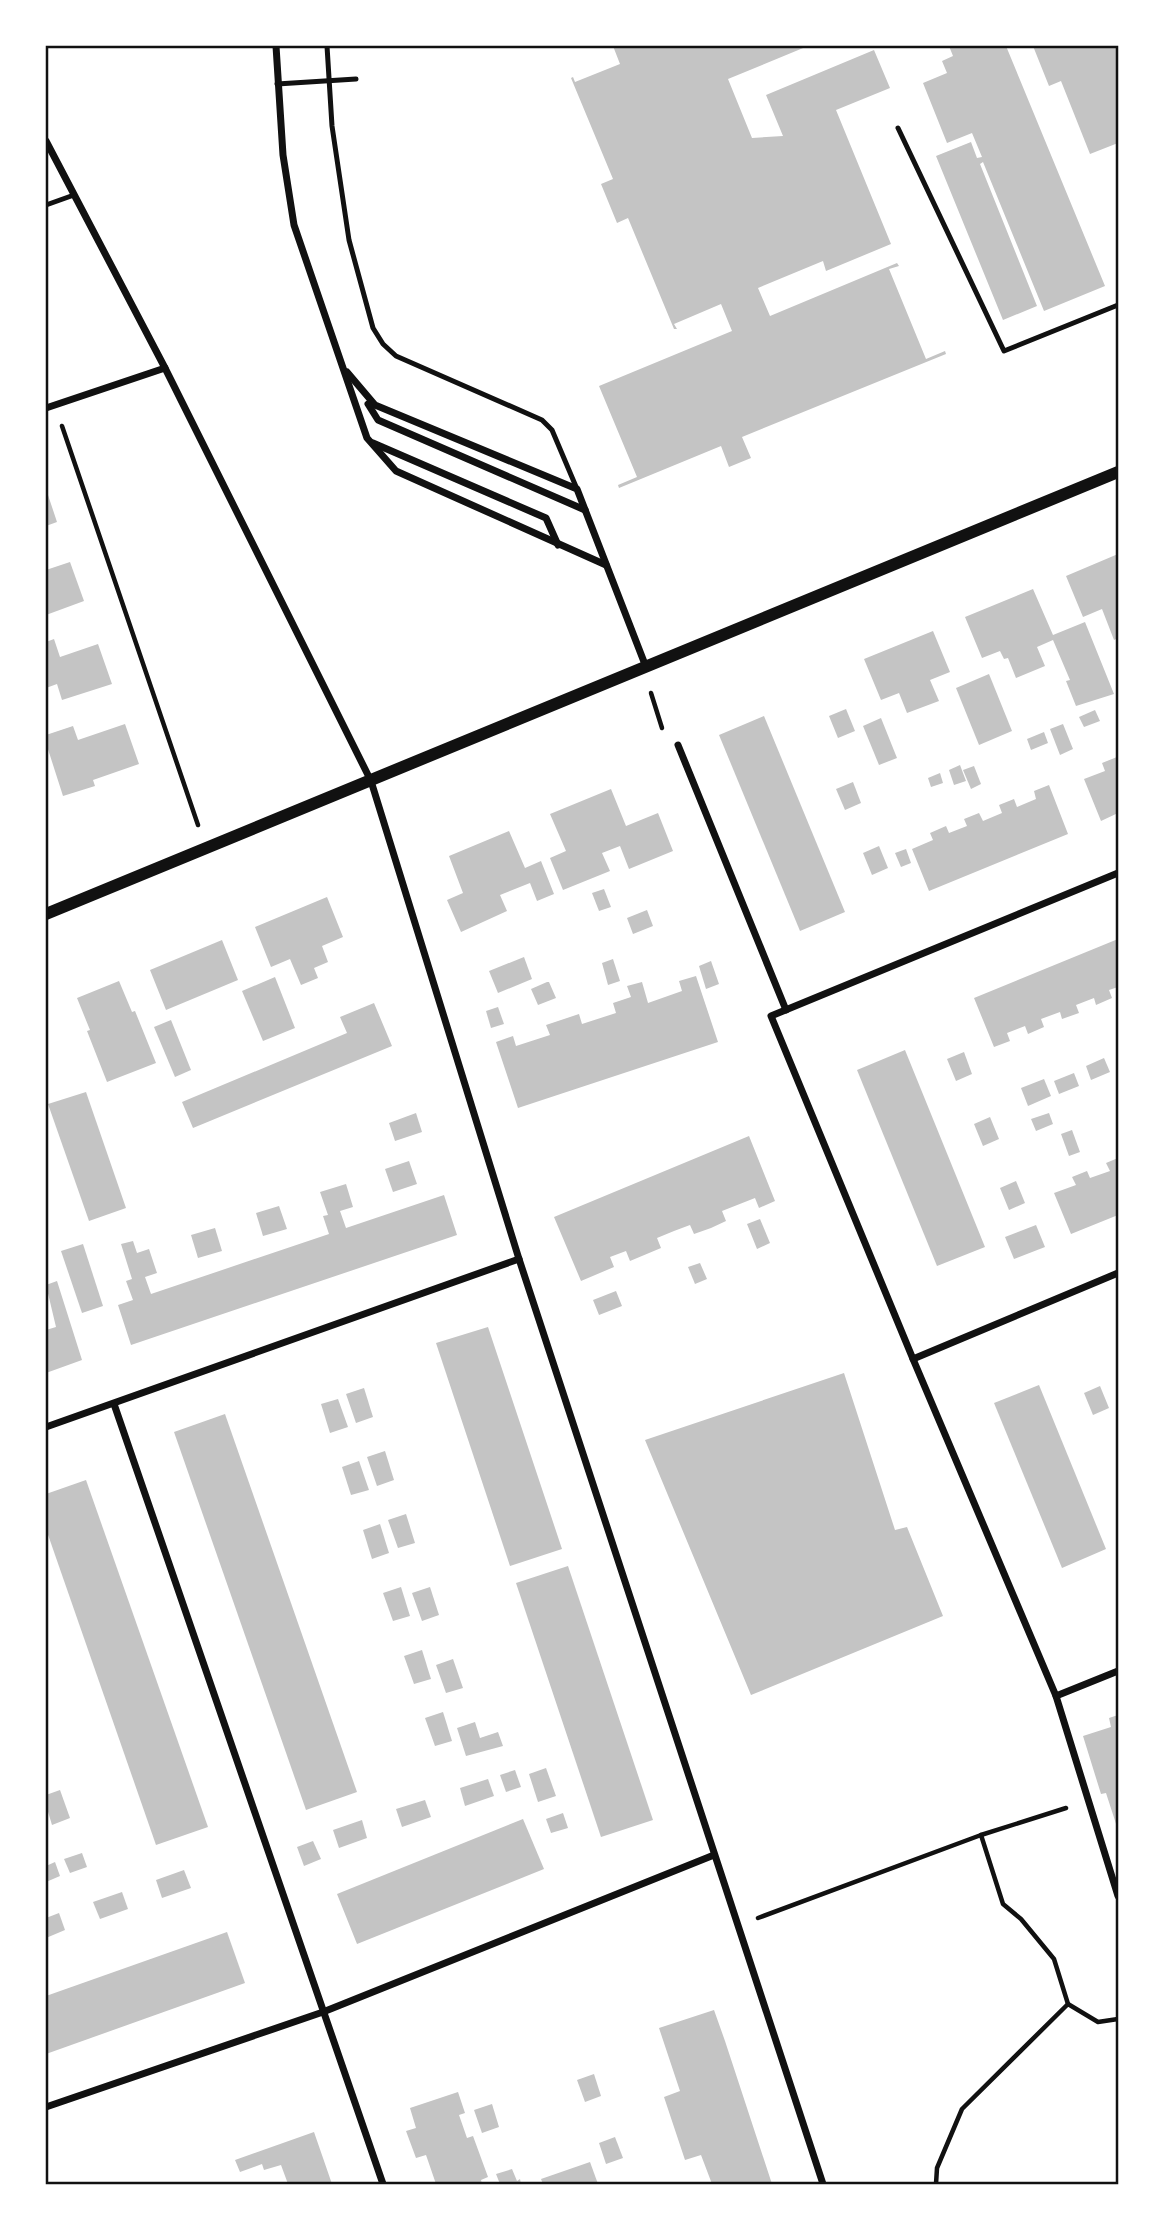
<svg xmlns="http://www.w3.org/2000/svg" width="1164" height="2230" viewBox="0 0 1164 2230" font-family="Barlow,sans-serif">
  <style>
    .building { fill: #c4c4c4 }
    .lines { fill: none; stroke-linecap: round; stroke-linejoin: round }
    .path { stroke: #111; stroke-width: 4.5 }
    .service { stroke: #111; stroke-width: 5 }
    .minor { stroke: #111; stroke-width: 7 }
    .tertiary { stroke: #111; stroke-width: 12 }
    .neatline { fill: none; stroke: #111; stroke-width: 2.5 }
  </style>
  <rect width="100%" height="100%" fill="#fff"/>
  <g class="building">
    <polygon points="613,46 808,46 728,79 752,138 783,136 766,95 874,50 890,88 836,110 891,244 826,271 823,261 758,288 770,316 897,263 899,266 889,269 926,359 945,351 946,354 742,437 751,458 729,467 721,446 619,488 618,485 637,477 599,386 732,331 721,304 674,324 677,329 674,329 628,218 617,223 601,184 613,179 571,78 573,77 575,82 620,64"/>
    <polygon points="949,46 1006,46 1105,286 1044,311 983,162 980,164 1037,306 1003,320 936,156 971,142 977,158 982,157 972,133 947,143 923,83 947,73 942,61 953,56"/>
    <polygon points="1033,46 1118,46 1118,143 1090,154 1061,81 1049,86"/>
    <polygon points="46,489 57,522 46,526"/>
    <polygon points="1118,554 1118,638 1114,640 1102,609 1083,617 1066,576"/>
    <polygon points="70,562 84,601 46,615 46,570"/>
    <polygon points="1033,589 1053,635 1085,622 1114,694 1076,706 1066,681 1070,680 1053,640 1037,647 1045,666 1016,678 1008,658 1004,659 1000,651 982,658 965,617"/>
    <polygon points="933,631 950,672 930,680 939,701 907,713 899,693 881,700 864,659"/>
    <polygon points="54,639 60,657 98,644 112,684 62,700 57,684 46,688 46,642"/>
    <polygon points="989,674 1012,731 979,745 956,688"/>
    <polygon points="846,709 855,731 838,738 829,716"/>
    <polygon points="1095,710 1100,721 1084,727 1079,717"/>
    <polygon points="764,716 845,912 800,931 719,735"/>
    <polygon points="881,718 897,758 879,765 863,726"/>
    <polygon points="125,724 139,764 93,780 95,786 63,796 46,743 46,735 73,726 78,740"/>
    <polygon points="1063,724 1073,749 1060,755 1050,729"/>
    <polygon points="1044,732 1048,743 1031,750 1027,739"/>
    <polygon points="1117,757 1118,813 1101,821 1084,779 1105,771 1102,763"/>
    <polygon points="960,765 966,781 954,785 949,770"/>
    <polygon points="974,766 981,784 971,789 963,770"/>
    <polygon points="940,773 943,783 931,787 928,778"/>
    <polygon points="853,782 861,803 845,810 836,789"/>
    <polygon points="1049,785 1068,834 929,891 912,849 933,840 930,833 946,826 949,833 967,826 964,819 979,813 983,821 1002,813 999,805 1014,799 1017,807 1036,799 1034,791"/>
    <polygon points="611,789 626,826 658,813 673,851 629,869 620,846 602,853 610,871 563,890 550,858 566,851 550,814"/>
    <polygon points="509,831 525,868 541,861 554,894 537,901 530,883 500,895 507,911 461,932 447,900 463,893 449,856"/>
    <polygon points="879,846 888,868 872,875 863,853"/>
    <polygon points="906,849 911,863 901,867 895,853"/>
    <polygon points="604,889 611,907 599,911 592,893"/>
    <polygon points="327,897 343,937 322,946 328,962 314,968 318,978 301,985 290,959 271,967 255,927"/>
    <polygon points="647,910 653,926 633,934 627,918"/>
    <polygon points="1118,939 1118,987 1109,990 1112,998 1096,1005 1094,998 1076,1005 1079,1013 1062,1019 1060,1012 1041,1019 1044,1027 1028,1034 1025,1026 1007,1033 1010,1041 994,1047 974,998"/>
    <polygon points="222,940 238,980 166,1010 150,970"/>
    <polygon points="524,957 532,979 498,993 489,971"/>
    <polygon points="613,959 620,981 608,985 602,963"/>
    <polygon points="711,961 719,984 706,989 699,966"/>
    <polygon points="696,976 718,1042 518,1108 496,1042 513,1036 516,1046 550,1035 546,1025 579,1014 582,1024 616,1013 613,1003 631,997 627,986 642,982 648,1003 682,991 679,981"/>
    <polygon points="275,977 295,1028 263,1041 242,991"/>
    <polygon points="119,981 132,1012 135,1011 156,1063 107,1082 87,1031 90,1030 77,998"/>
    <polygon points="547,982 549,982 556,998 538,1005 531,989"/>
    <polygon points="374,1003 392,1046 193,1128 182,1102 347,1033 340,1017"/>
    <polygon points="498,1007 504,1024 491,1028 486,1011"/>
    <polygon points="171,1020 191,1070 175,1077 154,1027"/>
    <polygon points="905,1050 985,1247 937,1266 857,1070"/>
    <polygon points="964,1052 972,1074 956,1081 947,1059"/>
    <polygon points="1104,1058 1110,1072 1091,1080 1086,1066"/>
    <polygon points="1074,1073 1079,1086 1059,1094 1054,1081"/>
    <polygon points="1044,1079 1051,1096 1028,1106 1021,1088"/>
    <polygon points="86,1092 126,1208 89,1221 48,1104"/>
    <polygon points="416,1113 422,1132 395,1141 389,1123"/>
    <polygon points="1049,1113 1053,1124 1036,1131 1031,1119"/>
    <polygon points="990,1117 999,1139 983,1146 974,1124"/>
    <polygon points="1072,1130 1080,1152 1069,1156 1061,1134"/>
    <polygon points="749,1136 775,1201 759,1208 755,1198 722,1211 726,1221 711,1228 694,1234 690,1225 674,1231 657,1238 661,1248 630,1261 626,1251 610,1257 614,1267 581,1281 554,1217"/>
    <polygon points="1118,1158 1118,1215 1071,1234 1054,1193 1076,1185 1072,1177 1087,1171 1090,1178 1110,1171 1106,1163"/>
    <polygon points="409,1161 417,1184 393,1192 385,1169"/>
    <polygon points="1016,1181 1025,1203 1009,1210 1000,1188"/>
    <polygon points="346,1184 353,1207 340,1211 346,1228 444,1195 457,1235 131,1345 118,1305 133,1300 126,1281 132,1279 121,1244 133,1241 137,1253 149,1249 157,1273 145,1277 151,1294 329,1234 323,1216 328,1215 320,1192"/>
    <polygon points="279,1206 287,1229 263,1236 256,1213"/>
    <polygon points="760,1219 770,1243 757,1249 747,1224"/>
    <polygon points="1036,1225 1045,1247 1014,1259 1005,1237"/>
    <polygon points="215,1228 222,1251 198,1258 191,1235"/>
    <polygon points="83,1244 103,1306 82,1313 61,1251"/>
    <polygon points="700,1263 707,1279 695,1284 688,1267"/>
    <polygon points="57,1281 82,1360 46,1373 46,1330 56,1327 46,1285"/>
    <polygon points="616,1291 622,1306 599,1315 593,1300"/>
    <polygon points="488,1327 562,1549 510,1566 436,1343"/>
    <polygon points="844,1373 895,1530 907,1527 943,1616 751,1695 645,1440"/>
    <polygon points="1039,1385 1106,1549 1062,1568 994,1403"/>
    <polygon points="1100,1386 1109,1408 1093,1415 1084,1393"/>
    <polygon points="364,1388 373,1417 356,1423 346,1394"/>
    <polygon points="338,1399 348,1427 330,1433 321,1404"/>
    <polygon points="225,1414 357,1792 306,1810 174,1432"/>
    <polygon points="385,1451 394,1480 377,1486 367,1457"/>
    <polygon points="359,1461 369,1490 351,1495 342,1467"/>
    <polygon points="86,1480 208,1827 156,1845 46,1529 46,1494"/>
    <polygon points="406,1514 415,1543 398,1548 388,1520"/>
    <polygon points="380,1524 389,1553 372,1559 363,1530"/>
    <polygon points="568,1566 653,1820 601,1837 516,1583"/>
    <polygon points="401,1587 410,1616 393,1621 383,1593"/>
    <polygon points="430,1587 439,1615 422,1621 412,1593"/>
    <polygon points="422,1650 431,1679 414,1684 404,1656"/>
    <polygon points="453,1659 463,1688 446,1693 436,1665"/>
    <polygon points="443,1712 452,1741 435,1746 425,1718"/>
    <polygon points="1118,1715 1118,1830 1106,1793 1101,1794 1083,1736 1111,1727 1109,1718"/>
    <polygon points="475,1722 480,1738 498,1732 503,1746 466,1756 457,1728"/>
    <polygon points="546,1768 556,1796 538,1802 529,1774"/>
    <polygon points="515,1770 521,1787 506,1792 500,1775"/>
    <polygon points="488,1779 494,1796 465,1806 460,1788"/>
    <polygon points="60,1790 70,1818 52,1825 46,1805 46,1795"/>
    <polygon points="425,1800 431,1817 402,1827 396,1809"/>
    <polygon points="563,1813 568,1828 551,1833 546,1819"/>
    <polygon points="523,1819 544,1869 357,1944 337,1894"/>
    <polygon points="362,1820 367,1838 339,1848 333,1830"/>
    <polygon points="313,1841 321,1859 304,1866 297,1847"/>
    <polygon points="82,1853 87,1867 70,1873 64,1859"/>
    <polygon points="55,1862 60,1876 46,1882 46,1866"/>
    <polygon points="184,1870 191,1888 162,1898 156,1880"/>
    <polygon points="122,1892 128,1909 100,1919 93,1902"/>
    <polygon points="59,1913 65,1930 46,1938 46,1918"/>
    <polygon points="227,1932 245,1983 46,2054 46,1996"/>
    <polygon points="714,2010 725,2041 772,2184 712,2184 701,2155 685,2160 664,2097 680,2091 659,2028"/>
    <polygon points="594,2074 601,2096 585,2102 577,2080"/>
    <polygon points="458,2092 465,2113 459,2115 467,2138 473,2136 488,2177 481,2180 482,2184 436,2184 426,2155 416,2158 406,2131 416,2128 410,2108"/>
    <polygon points="492,2104 499,2127 482,2133 474,2110"/>
    <polygon points="314,2132 332,2184 288,2184 281,2165 264,2170 262,2164 240,2172 235,2160"/>
    <polygon points="615,2137 623,2158 606,2164 599,2143"/>
    <polygon points="590,2162 598,2184 543,2184 541,2179"/>
    <polygon points="512,2169 517,2181 520,2179 521,2184 500,2184 496,2174"/>
  </g>
  <g class="lines">
    <g class="path">
      <polyline points="62,426 198,825"/>
      <polyline points="651,693 662,728"/>
      <polyline points="981,1835 1003,1904 1021,1919 1054,1959 1068,2004"/>
      <polyline points="758,1918 981,1835 1066,1808"/>
      <polyline points="936,2184 937,2168 962,2109 1068,2004 1098,2022 1118,2019"/>
    </g>
    <g class="service">
      <polyline points="327,46 332,126 349,240 373,328 383,344 396,356 542,420 552,430 577,489"/>
      <polyline points="277,84 356,79"/>
      <polyline points="898,128 1004,351 1118,305"/>
      <polyline points="46,205 74,195"/>
    </g>
    <g class="minor">
      <polyline points="276,46 283,155 294,225 367,438 396,471 606,565"/>
      <polyline points="46,141 165,368 371,781 519,1259 823,2184"/>
      <polyline points="347,372 375,405 577,489 646,667"/>
      <polyline points="368,404 378,420 585,510"/>
      <polyline points="46,408 165,368"/>
      <polyline points="373,443 546,518 558,545"/>
      <polyline points="678,745 786,1010"/>
      <polyline points="1118,873 771,1016 913,1359 1056,1696 1118,1896"/>
      <polyline points="913,1359 1118,1273"/>
      <polyline points="114,1404 383,2184"/>
      <polyline points="46,1427 519,1259"/>
      <polyline points="1056,1696 1118,1671"/>
      <polyline points="46,2107 323,2012 714,1855"/>
    </g>
    <polyline class="tertiary" points="46,914 1118,472"/>
  </g>
  <rect width="1164" height="2230" fill="none" stroke="#ffffff" stroke-width="94"/>
  <rect x="47" y="47" width="1070" height="2136" class="neatline"/>
</svg>
